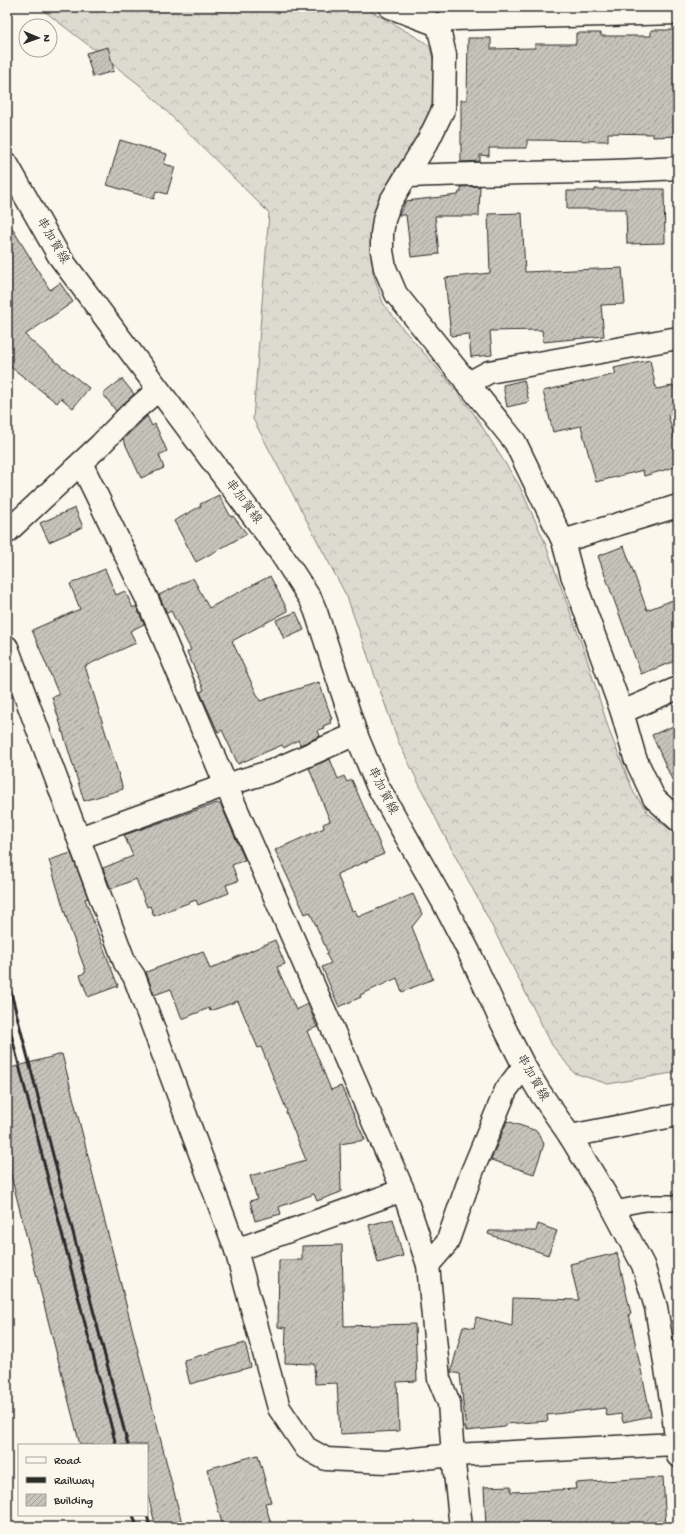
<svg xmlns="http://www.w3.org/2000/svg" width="685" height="1534" viewBox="0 0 685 1534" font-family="'Gochi Hand','Klee One',sans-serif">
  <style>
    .forest { fill: url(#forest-crowns); stroke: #84827e }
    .building { fill: url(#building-hatch); stroke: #2b2b2b }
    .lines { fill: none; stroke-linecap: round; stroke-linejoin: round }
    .service-casing { stroke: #2b2b2b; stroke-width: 18 }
    .minor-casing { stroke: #2b2b2b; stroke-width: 25 }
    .tertiary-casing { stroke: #2b2b2b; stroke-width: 25 }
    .secondary-casing { stroke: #2b2b2b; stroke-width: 25 }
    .service { stroke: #fbf7ec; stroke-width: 15 }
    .minor { stroke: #fbf7ec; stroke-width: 22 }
    .tertiary { stroke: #fbf7ec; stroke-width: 22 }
    .secondary { stroke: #fbf7ec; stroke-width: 22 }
    .rail { stroke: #2b2b2b; stroke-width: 3 }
    .labels { text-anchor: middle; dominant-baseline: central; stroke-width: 4; stroke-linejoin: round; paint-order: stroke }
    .street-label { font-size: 13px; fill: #2b2b2b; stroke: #fbf7ec }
  </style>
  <defs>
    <pattern id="forest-crowns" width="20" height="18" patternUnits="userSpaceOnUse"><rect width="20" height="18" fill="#dddad0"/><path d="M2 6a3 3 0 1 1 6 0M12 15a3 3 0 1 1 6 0" fill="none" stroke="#bebbb3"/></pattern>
    <pattern id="building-hatch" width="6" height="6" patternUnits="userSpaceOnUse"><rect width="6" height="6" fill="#c7c4bc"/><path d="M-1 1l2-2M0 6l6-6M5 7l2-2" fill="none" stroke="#a29f99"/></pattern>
  </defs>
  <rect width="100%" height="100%" fill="#fbf7ec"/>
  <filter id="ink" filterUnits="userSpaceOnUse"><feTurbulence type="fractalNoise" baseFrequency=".025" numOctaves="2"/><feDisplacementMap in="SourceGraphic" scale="8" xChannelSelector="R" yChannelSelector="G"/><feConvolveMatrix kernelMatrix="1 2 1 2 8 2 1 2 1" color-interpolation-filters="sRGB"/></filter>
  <g filter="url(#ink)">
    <polygon class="forest" points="39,7 364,7 423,41 430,47 436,73 435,96 430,112 418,139 397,167 380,197 374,219 372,250 373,273 383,303 403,329 451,384 474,414 519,485 544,540 585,653 610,733 634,793 649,814 678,835 678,1072 608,1084 574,1073 552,1045 488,918 441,829 398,741 347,597 253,419 269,213 141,86"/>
    <g class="building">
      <polygon points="651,30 678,30 678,136 653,137 653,134 608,133 608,141 527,140 527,148 489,148 489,156 480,155 480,161 461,162 461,100 467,100 468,38 491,38 491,49 535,48 535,44 576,44 576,33 601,33 601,36 651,36"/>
      <polygon points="108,47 114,71 93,77 86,53"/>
      <polygon points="120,140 167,154 164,164 175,167 167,194 156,191 154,199 107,185"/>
      <polygon points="480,186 479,216 435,216 439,254 411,257 406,215 399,215 406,201 458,195 459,192 461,192 461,187"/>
      <polygon points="595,189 664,189 665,243 627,244 626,209 567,209 567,191 595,191"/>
      <polygon points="522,213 525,272 622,268 625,304 601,305 604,336 543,342 542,330 490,331 492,355 471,357 469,334 451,336 445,278 490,273 488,214"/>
      <polygon points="7,220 50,290 60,283 73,302 25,335 45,353 89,388 73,408 61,398 57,403 7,364"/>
      <polygon points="650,360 656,389 678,385 678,413 668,415 678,450 678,466 644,476 643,470 596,482 581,426 553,432 543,391 616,374 614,368"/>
      <polygon points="122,379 134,394 116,411 103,394"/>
      <polygon points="524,380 529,402 507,407 503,385"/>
      <polygon points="147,416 152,426 155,424 167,451 159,455 164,468 141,478 123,439"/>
      <polygon points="219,495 231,517 233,516 247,534 196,562 174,521 201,506 200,504"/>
      <polygon points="75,508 83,527 49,542 40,523"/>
      <polygon points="624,546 647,610 678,598 678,660 641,674 598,556"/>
      <polygon points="105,569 116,595 125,591 133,608 136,606 144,624 130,631 136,643 85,666 123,789 84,801 52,697 59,695 32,630 80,609 70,584"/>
      <polygon points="270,576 288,611 232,641 260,701 319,682 332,719 330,719 331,723 323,726 324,728 318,730 320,736 300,745 298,740 284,748 282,745 238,764 222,730 218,732 200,692 204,690 187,652 191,650 171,611 167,613 159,595 193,578 209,608"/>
      <polygon points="296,612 304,630 284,639 276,620"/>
      <polygon points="678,724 678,793 652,735"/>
      <polygon points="330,759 338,779 344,776 347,782 352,780 384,854 337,874 352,911 355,910 358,917 413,894 422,914 412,927 433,979 402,992 397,978 360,995 361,997 339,1007 322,967 331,963 326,954 328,953 310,912 305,914 275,850 324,828 323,824 330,821 309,768"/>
      <polygon points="217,803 221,805 245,860 232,865 238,881 226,885 229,893 198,905 196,900 154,916 150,906 147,907 136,879 111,889 103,868 133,856 124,835"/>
      <polygon points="71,853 88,898 85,899 118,986 88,997 80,975 86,972 69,926 49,860"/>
      <polygon points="275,940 285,964 277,967 296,1010 308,1004 317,1027 307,1031 331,1090 341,1086 365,1140 340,1144 341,1192 317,1201 314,1194 279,1207 281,1214 255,1221 250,1201 257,1199 250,1176 306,1160 286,1112 287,1111 261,1047 258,1048 238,1001 210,1011 209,1008 182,1019 171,989 154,995 146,972 203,951 210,969"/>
      <polygon points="62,1054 173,1488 183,1527 156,1527 147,1492 147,1445 80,1445 7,1160 7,1069"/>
      <polygon points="507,1121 537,1131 544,1144 534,1174 491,1160"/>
      <polygon points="393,1219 403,1256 378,1263 369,1225"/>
      <polygon points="538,1224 557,1231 548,1255 488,1234 489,1231 536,1231"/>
      <polygon points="342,1245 344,1326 415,1324 417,1381 397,1382 399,1431 340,1434 337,1383 315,1384 314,1364 285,1363 286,1328 278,1327 279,1260 302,1260 302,1246"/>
      <polygon points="617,1253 631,1314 629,1314 651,1416 623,1422 621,1414 607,1416 605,1408 547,1415 548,1421 505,1424 505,1427 466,1431 460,1374 451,1372 463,1326 474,1328 476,1317 512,1326 513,1298 579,1300 570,1264"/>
      <polygon points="245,1343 251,1367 190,1384 184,1360"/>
      <polygon points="258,1455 271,1502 265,1503 272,1527 223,1527 207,1469"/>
      <polygon points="663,1477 666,1527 528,1527 528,1526 486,1527 484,1487 511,1486 511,1492 576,1489 575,1483"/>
    </g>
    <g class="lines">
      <defs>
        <polyline id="service" points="614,1209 645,1203 678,1203"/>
        <g id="minor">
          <polyline points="390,7 438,25 445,55 444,108 429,139 389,204 384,220 382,234 382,251 385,268 396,294 515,442 563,541 572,575 622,712 635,758 654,798 678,820"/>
          <polyline points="438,25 453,19 678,13"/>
          <path d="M406,176C497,172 588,174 678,168"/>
          <polyline points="467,384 489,372 678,338"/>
          <polyline points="81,463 147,599 226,785 403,1190 428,1265 439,1379 449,1403 453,1455 461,1527"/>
          <polyline points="7,532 100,445 130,414 158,390"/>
          <polyline points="563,541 678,506"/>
          <polyline points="7,647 125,963 134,976 236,1250 279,1408 306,1448 326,1459 386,1462 453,1455 676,1444"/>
          <polyline points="622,712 678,688"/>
          <polyline points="79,838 226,785 272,771 356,734"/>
          <polyline points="236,1250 403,1190"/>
          <polyline points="428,1265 447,1243 472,1172 506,1090 524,1066"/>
        </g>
        <polyline id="tertiary" points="570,1136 678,1115"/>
        <polyline id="secondary" points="7,164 59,256 280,552 311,600 316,612 356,734 377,785 442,900 469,952 501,1021 524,1066 539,1091 570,1136 607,1197 643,1265 656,1307 673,1412 678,1456"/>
      </defs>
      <use href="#service" class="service-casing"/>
      <use href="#minor" class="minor-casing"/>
      <use href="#tertiary" class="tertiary-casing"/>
      <use href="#secondary" class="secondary-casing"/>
      <use href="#service" class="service"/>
      <use href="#minor" class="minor"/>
      <use href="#tertiary" class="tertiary"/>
      <use href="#secondary" class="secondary"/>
      <g class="rail">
        <polyline points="7,977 128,1445"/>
        <polyline points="7,1018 116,1445"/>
        <polyline points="133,1515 137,1527"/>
        <polyline points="147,1515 150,1527"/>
      </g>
    </g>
  </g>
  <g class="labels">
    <g class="street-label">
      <text transform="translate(52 241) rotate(59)">串加賀線</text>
      <text transform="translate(243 502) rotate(53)">串加賀線</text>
      <text transform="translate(382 791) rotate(63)">串加賀線</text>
      <text transform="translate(532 1078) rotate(60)">串加賀線</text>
    </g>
  </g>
  <rect width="685" height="1534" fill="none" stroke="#fbf7ec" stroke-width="24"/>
  <rect x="12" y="12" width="661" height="1510" fill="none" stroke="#2b2b2b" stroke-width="1.5" filter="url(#ink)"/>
  <rect x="18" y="1444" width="130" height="72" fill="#fbf7ec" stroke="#a8a59f"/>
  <rect x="26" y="1457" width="20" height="6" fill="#fbf7ec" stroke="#a8a59f"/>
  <text x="54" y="1464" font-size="12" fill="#2b2b2b">Road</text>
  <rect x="26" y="1477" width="20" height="6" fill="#2b2b2b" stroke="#a8a59f"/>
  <text x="54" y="1484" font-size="12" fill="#2b2b2b">Railway</text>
  <rect x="26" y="1494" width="20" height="12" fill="url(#building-hatch)" stroke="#a8a59f"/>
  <text x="54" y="1504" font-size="12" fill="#2b2b2b">Building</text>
  <g transform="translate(38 38) rotate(92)"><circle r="19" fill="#fbf7ec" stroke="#a8a59f"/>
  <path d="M0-3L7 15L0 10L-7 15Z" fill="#2b2b2b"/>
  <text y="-6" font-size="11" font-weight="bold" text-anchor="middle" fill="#2b2b2b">N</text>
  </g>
</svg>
